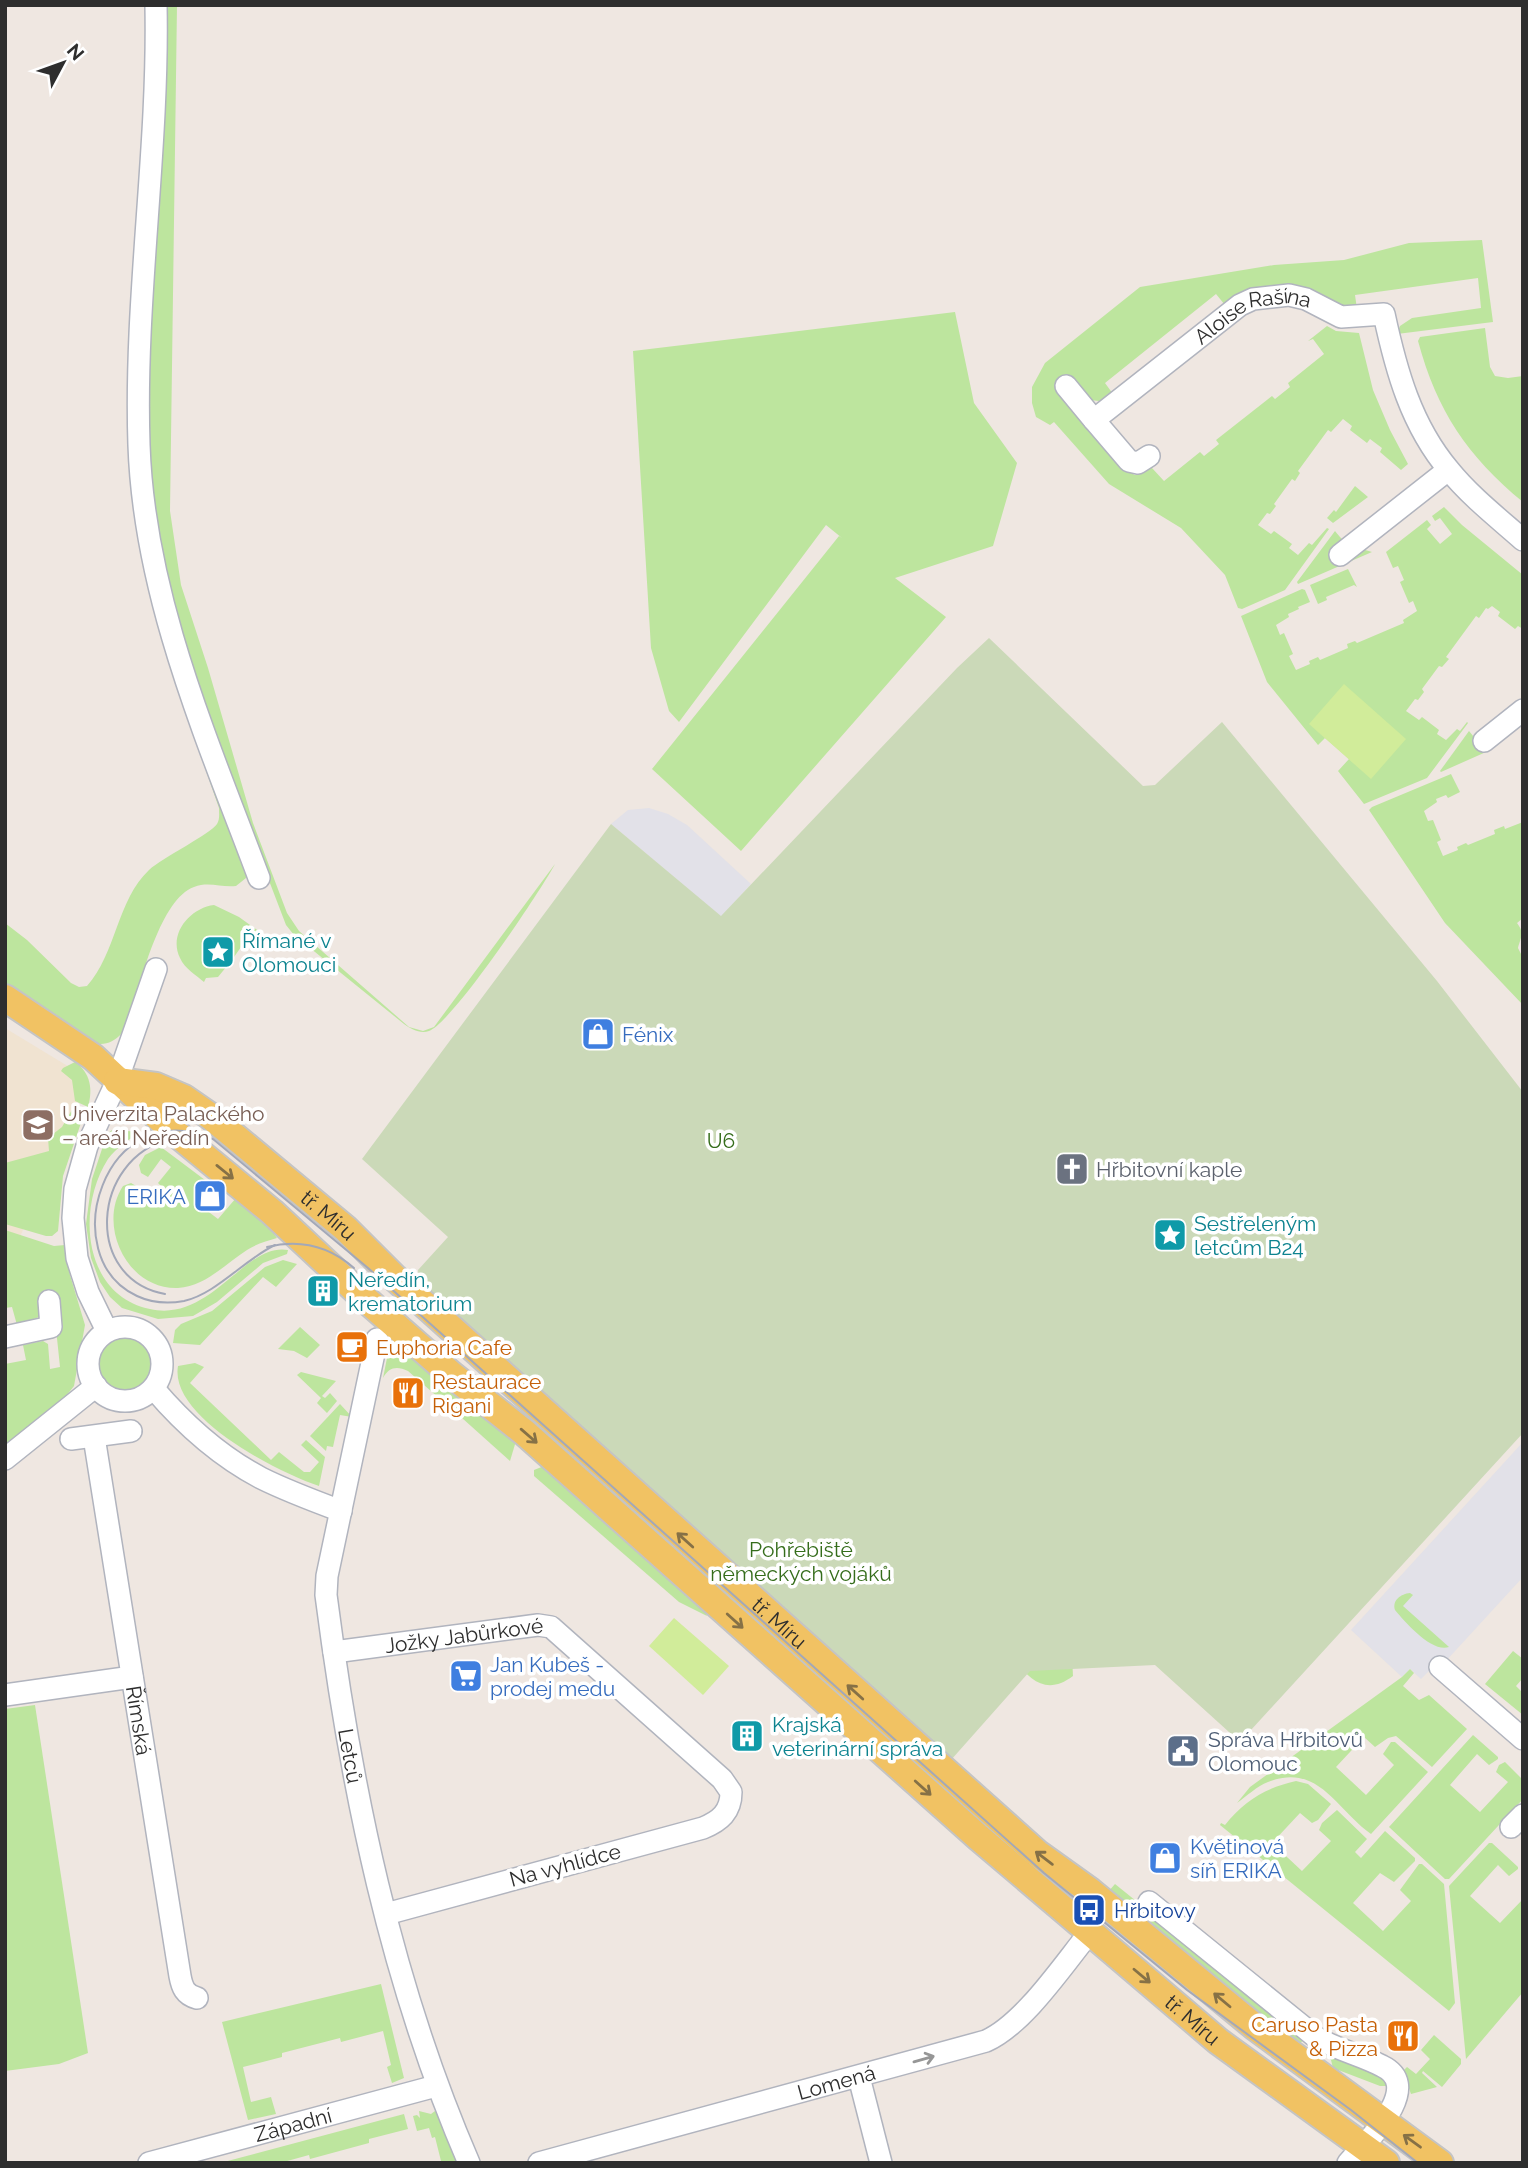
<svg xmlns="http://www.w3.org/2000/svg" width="1528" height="2168" viewBox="0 0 1528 2168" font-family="Raleway,sans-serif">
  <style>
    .industrial { fill: #e2e1e8 }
    .education { fill: #f0e3d1 }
    .green { fill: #bde59e }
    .cemetery { fill: #cbd9b8 }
    .pitch { fill: #d1ec9a }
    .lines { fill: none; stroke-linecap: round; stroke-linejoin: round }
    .minor-casing { stroke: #b1b4be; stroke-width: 24 }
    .major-casing { stroke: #c4c4c4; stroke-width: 30 }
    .minor { stroke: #fff; stroke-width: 21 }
    .major { stroke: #f1c263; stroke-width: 26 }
    .tram { stroke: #a3a8b8; stroke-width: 2 }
    .oneway { stroke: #867146 }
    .oneway2 { stroke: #969696 }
    .labels { text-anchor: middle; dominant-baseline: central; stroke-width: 7; stroke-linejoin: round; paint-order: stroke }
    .street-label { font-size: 21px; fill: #2e2e2e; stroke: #fff }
    .culture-label { font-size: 21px; fill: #0d838f; stroke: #fff; text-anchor: start }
    .shop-label { font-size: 21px; fill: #366cbe; stroke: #fff; text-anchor: start }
    .education-label { font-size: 21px; fill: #785e54; stroke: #fff; text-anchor: start }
    .park-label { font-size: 21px; fill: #356d1b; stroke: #fff }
    .worship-label { font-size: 21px; fill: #5b616d; stroke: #fff; text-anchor: start }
    .food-label { font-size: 21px; fill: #c56008; stroke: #fff; text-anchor: start }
    .service-label { font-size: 21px; fill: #4e5e75; stroke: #fff; text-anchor: start }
    .transit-label { font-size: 21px; fill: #164399; stroke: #fff; text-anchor: start }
  </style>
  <rect width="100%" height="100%" fill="#efe7e1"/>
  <g class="industrial">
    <polygon points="649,808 668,814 687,825 751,884 721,917 611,824 628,810"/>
    <polygon points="1523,1442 1523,1577 1433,1675 1429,1671 1421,1679 1410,1669 1402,1677 1351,1630"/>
  </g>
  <polygon class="education" points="5,1028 89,1079 5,1271"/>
  <g class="green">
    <path d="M164,5H177L170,511L181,585L208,668L253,823L287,913L299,931L409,1027L423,1031L434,1027L555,864C540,892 453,1022 429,1031C420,1034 411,1029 404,1024L294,935L286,925L207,719L174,615L154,534L146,438Z"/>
    <path d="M1482,240L1493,322L1397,334L1400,326L1412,318L1481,308L1478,278L1355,295L1357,309C1353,309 1349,311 1345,310C1327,306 1316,287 1292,286L1225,305L1216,294L1105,383L1113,394L1099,401L1090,400L1121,468L1135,475L1146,471L1155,464L1152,468L1164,481L1200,452L1204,456L1219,444L1216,440L1272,396L1275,399L1290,387L1288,383L1324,354L1313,339L1308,341L1327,326L1336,331L1359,333L1373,390L1390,430L1408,464L1401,470L1380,452L1382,448L1370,439L1367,443L1350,430L1352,426L1343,419L1331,432L1328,430L1298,471L1300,473L1295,481L1292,479L1274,504L1276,506L1270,514L1267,513L1258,525L1271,534L1274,531L1292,544L1289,548L1298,555L1309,543L1312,545L1327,528L1329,529L1285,590L1242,609L1238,608L1225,575L1181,528L1109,484L1054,422L1050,425L1036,417L1032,403V387L1045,363L1140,287L1274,265L1344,260L1409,243Z"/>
    <polygon points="955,312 974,403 1017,463 993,546 895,578 946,617 741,851 652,769 839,536 842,538 826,525 679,722 669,711 651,648 633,351"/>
    <path d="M1485,328L1490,367L1495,376L1508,378L1523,376V502C1467,456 1437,411 1418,341L1420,337Z"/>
    <polygon points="1355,486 1368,497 1333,523 1327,518 1334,510 1336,512"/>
    <path d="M136,490L248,870L246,878L236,886C222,888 209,881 194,887C156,901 139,997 122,1033C112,1044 103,1046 89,1042L5,988V923L27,940L71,983L79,987L87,986C116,954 117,900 149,870C162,858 212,833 217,824C220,819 219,814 219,808L190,725Z"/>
    <polygon points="1444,507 1462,525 1523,575 1523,629 1518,626 1515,629 1498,616 1500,612 1492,606 1488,609 1486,608 1479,618 1476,616 1446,657 1449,659 1442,667 1439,666 1422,689 1424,692 1418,700 1415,699 1406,711 1419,720 1422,717 1439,730 1437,734 1446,740 1457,729 1460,731 1467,722 1468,723 1427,778 1364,804 1338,771 1349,759 1371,778 1309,724 1325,738 1318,745 1267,682 1241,616 1302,589 1305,590 1310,602 1298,607 1299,609 1288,614 1289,617 1276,625 1280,635 1284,633 1293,654 1289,656 1296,670 1310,664 1309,661 1318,657 1320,660 1348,648 1347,644 1355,641 1357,643 1404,623 1403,620 1417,611 1413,601 1409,603 1400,582 1404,580 1398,566 1393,568 1386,552 1427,520 1431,525 1427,529 1440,544 1452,534 1440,518 1435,521 1432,516"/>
    <path d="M1335,531C1347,547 1355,547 1372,552L1298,584L1297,582Z"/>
    <polygon points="1348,569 1357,587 1354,585 1326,597 1327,600 1318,604 1310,585"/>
    <polygon points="1469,731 1486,752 1441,772 1440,771"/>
    <path d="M1451,774L1460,792L1448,798L1446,795L1436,799L1437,802L1424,811L1428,821L1433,820L1441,840L1437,842L1443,856L1458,850L1457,847L1466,843L1468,845L1495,834L1494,830L1504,826L1505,829L1523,822V918L1517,923C1525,934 1521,936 1518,948L1523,958V1005L1445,923L1369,810L1372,807Z"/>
    <path d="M214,905L239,917L260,932L251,943L246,940L234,957L222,949L215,957L227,966L218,977L206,978L204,982C196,975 185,969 180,958C168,934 190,908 214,905Z"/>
    <path d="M75,1062C91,1073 93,1090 88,1107L75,1101L72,1080L61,1071L63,1068Z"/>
    <polygon points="73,1108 84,1114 63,1176 58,1231 52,1236 46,1236 5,1224 5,1163 49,1151 48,1138 62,1127"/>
    <path d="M112,1130L141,1132C129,1139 116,1148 108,1159C76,1209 83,1295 150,1309C211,1323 245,1242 288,1250L287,1254L263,1263L217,1302L193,1316L158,1319L122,1308L110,1297L100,1282L91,1258L86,1224L92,1179L107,1134Z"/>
    <path d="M161,1147L209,1183L198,1196L201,1199L197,1203L218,1219L236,1198L263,1218L277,1238C267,1241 256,1244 247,1250C225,1264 206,1286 178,1288C127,1290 97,1225 123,1186L131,1183L153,1196L161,1186L158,1183L171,1167L161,1159L148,1177L141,1173L139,1165L145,1155Z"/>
    <polygon points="5,1230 54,1246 65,1245 70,1275 85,1325 74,1386 62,1401 5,1445 5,1364 26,1360 23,1345 43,1341 48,1344 50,1369 60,1367 53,1300 39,1317 17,1325 12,1307 5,1308"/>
    <polygon points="283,1260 297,1264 276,1287 263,1277 200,1345 173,1343 175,1330 181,1324 212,1311 265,1267"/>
    <polygon points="300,1327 320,1345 307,1358 294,1351 278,1349"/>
    <circle cx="126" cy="1363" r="29"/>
    <path d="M391,1338L466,1399L456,1413L408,1371C397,1366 389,1367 383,1378Z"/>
    <path d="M195,1363L204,1367L190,1383L271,1460L279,1452L304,1472H310L319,1462L301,1445L306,1440L325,1457L319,1486C279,1473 169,1417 178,1366Z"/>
    <polygon points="301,1372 336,1381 322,1396 325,1398 330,1393 337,1401 327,1413 317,1403 321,1398 297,1375"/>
    <polygon points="340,1404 352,1417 340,1415 333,1447 327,1446 326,1451 310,1436"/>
    <polygon points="472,1404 516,1441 510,1461 462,1418"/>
    <polygon points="544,1466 702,1605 707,1616 679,1602 534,1476 534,1470"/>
    <path d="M1410,1593L1413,1595L1403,1606L1449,1647C1432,1653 1406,1623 1395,1610C1392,1600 1401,1594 1410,1593Z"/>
    <polygon points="1513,1651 1523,1659 1523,1678 1516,1686 1523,1693 1523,1715 1485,1684"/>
    <path d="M1072,1657L1073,1676C1048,1695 1030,1682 1015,1659Z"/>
    <path d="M1410,1669L1414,1673L1403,1686L1419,1700L1429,1695L1467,1729L1432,1767L1396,1736L1388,1738L1375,1747L1364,1737L1336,1767L1366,1795L1394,1765L1383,1754L1391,1742H1395L1428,1772L1371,1834C1336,1809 1318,1762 1268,1782C1257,1786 1247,1796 1237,1803L1250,1787L1402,1677Z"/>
    <polygon points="35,1705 88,2053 59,2064 5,2071 5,1709"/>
    <polygon points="1473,1735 1498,1757 1498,1759 1489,1765 1477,1754 1450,1785 1480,1812 1508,1782 1496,1772 1499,1765 1505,1762 1523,1780 1523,1799 1449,1879 1445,1879 1389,1827"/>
    <path d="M1296,1781L1308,1784L1331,1804L1318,1820L1312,1823L1300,1813L1272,1843L1302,1871L1331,1841L1319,1830L1322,1823L1337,1810L1367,1839L1355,1852L1361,1858L1385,1831L1415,1858V1861L1394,1882L1380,1873L1353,1903L1383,1931L1411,1901L1400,1890L1419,1864H1422L1444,1884L1455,2003L1449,2011L1220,1825L1221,1823L1225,1825C1244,1801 1265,1788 1296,1781Z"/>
    <polygon points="1489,1843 1492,1843 1518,1867 1518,1869 1509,1876 1498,1865 1470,1896 1500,1923 1523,1899 1523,1992 1466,2059 1449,1886"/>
    <polygon points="1115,1884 1305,2037 1298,2047 1108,1892"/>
    <polygon points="381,1984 404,2078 392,2083 387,2067 391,2065 383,2031 341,2042 340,2038 282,2053 282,2057 243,2067 251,2102 271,2097 276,2114 248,2120 222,2022"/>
    <polygon points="1434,2035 1461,2059 1461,2064 1442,2087 1423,2071 1422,2073 1437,2087 1411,2094 1403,2071 1407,2067 1416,2074 1430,2059 1421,2050"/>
    <polygon points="1308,2044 1383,2077 1387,2086 1380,2086 1333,2068 1331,2060"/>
    <polygon points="419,2111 431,2114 435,2111 438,2115 459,2163 435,2163 441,2161 435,2137 432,2138 429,2128 417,2131 413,2116 417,2115 420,2118"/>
    <polygon points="404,2114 408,2129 369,2139 369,2143 310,2159 309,2155 280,2163 220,2163"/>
  </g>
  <polygon class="cemetery" points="989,638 1143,786 1155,785 1222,722 1437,981 1523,1092 1523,1433 1240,1742 1155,1665 1030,1671 951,1760 419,1284 418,1270 448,1237 362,1159 611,824 721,916 957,668"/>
  <g class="pitch">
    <polygon points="1344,684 1406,739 1371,779 1309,724"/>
    <polygon points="674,1618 729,1666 703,1695 649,1646"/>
  </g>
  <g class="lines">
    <defs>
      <g id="minor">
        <path d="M156,5C159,151 134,299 139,445C144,596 207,739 259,878"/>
        <polyline points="1066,386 1094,420"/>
        <path id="s1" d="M1149,456L1138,463L1129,461L1094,420L1240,305L1253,299L1289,295L1306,299L1341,317L1384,314C1396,370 1411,425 1449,470C1470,496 1498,518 1523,540"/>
        <polyline points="1340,555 1448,470"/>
        <polyline points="1484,741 1523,710"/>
        <circle cx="125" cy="1364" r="37"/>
        <polyline points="107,1331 88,1292 77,1258 73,1218 75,1189 87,1146 117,1081 156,969"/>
        <polyline points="5,1337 51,1327 49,1301"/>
        <path id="s2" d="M377,1339L327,1576L326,1595C351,1789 391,1983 469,2163"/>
        <path d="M154,1389C183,1423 221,1457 261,1478C287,1491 314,1501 341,1511"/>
        <path id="s3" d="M94,1437L180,1976C182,1987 185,1995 197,1998"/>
        <polyline points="71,1439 131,1431"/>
        <polyline points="5,1459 96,1386"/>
        <path id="s4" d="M334,1652L538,1625L551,1627L722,1779L731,1792C731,1812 720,1821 703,1828L386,1914"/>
        <polyline points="1440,1667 1523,1739"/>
        <polyline points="5,1695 132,1677"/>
        <polyline points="1511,1827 1523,1815"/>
        <path d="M1149,1902L1317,2038C1338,2050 1361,2055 1382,2066C1426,2087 1365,2143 1348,2163"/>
        <polyline points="859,2077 881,2163"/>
        <path id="s5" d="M149,2163L436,2086"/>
        <path id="s6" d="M539,2163L986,2041C1024,2024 1063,1965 1090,1932"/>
      </g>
      <g id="major">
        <path id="s7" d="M5,998L93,1057L172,1130L272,1212L364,1298L452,1375L525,1433L978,1837L1070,1915L1218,2041L1386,2163"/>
        <path id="s8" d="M117,1081L156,1086L184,1098L210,1116L346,1229L395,1278L1037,1853L1090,1891L1255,2027L1440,2163"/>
      </g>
    </defs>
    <use href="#minor" class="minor-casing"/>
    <use href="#major" class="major-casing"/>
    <use href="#minor" class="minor"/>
    <use href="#major" class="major"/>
    <g class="tram">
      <path d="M275,1245C245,1259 216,1294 184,1301C168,1304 152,1303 137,1296C53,1257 104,1092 213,1139L368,1268L1044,1873L1187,1990L1351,2110L1418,2163"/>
      <path d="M267,1247C299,1239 329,1246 354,1268"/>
      <path d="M165,1294C83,1279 91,1159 170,1139"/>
    </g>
  </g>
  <defs><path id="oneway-shaft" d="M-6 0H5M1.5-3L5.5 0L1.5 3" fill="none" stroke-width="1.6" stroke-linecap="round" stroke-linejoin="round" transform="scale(1.75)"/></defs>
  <g class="oneway">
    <use href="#oneway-shaft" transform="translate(225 1172) rotate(39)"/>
    <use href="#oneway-shaft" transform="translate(529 1436) rotate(41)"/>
    <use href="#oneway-shaft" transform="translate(685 1540) rotate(-138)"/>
    <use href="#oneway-shaft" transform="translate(735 1621) rotate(42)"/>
    <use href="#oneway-shaft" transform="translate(855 1692) rotate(-138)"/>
    <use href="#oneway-shaft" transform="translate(923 1788) rotate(42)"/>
    <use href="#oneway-shaft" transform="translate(1044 1858) rotate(-143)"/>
    <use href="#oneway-shaft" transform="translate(1142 1976) rotate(40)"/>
    <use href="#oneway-shaft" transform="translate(1222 2000) rotate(-140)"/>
    <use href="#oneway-shaft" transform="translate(1412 2141) rotate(-144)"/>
  </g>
  <use class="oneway2" href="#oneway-shaft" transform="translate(924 2059) rotate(-16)"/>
  <defs>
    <symbol id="sight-square" viewBox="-11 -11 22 22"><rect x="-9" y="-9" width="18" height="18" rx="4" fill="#0f9aa8" stroke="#fff"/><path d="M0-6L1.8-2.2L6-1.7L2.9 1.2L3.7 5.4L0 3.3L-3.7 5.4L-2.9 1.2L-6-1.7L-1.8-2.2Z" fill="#fff"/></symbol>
    <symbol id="shop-square" viewBox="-11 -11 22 22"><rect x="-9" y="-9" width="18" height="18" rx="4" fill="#3f7fe0" stroke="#fff"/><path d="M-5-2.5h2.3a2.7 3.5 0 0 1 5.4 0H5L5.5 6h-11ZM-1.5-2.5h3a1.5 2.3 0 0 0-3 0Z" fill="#fff"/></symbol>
    <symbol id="university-square" viewBox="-11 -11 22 22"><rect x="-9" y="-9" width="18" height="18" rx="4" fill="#8d6e63" stroke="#fff"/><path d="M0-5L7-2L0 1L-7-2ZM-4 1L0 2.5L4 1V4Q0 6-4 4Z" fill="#fff"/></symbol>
    <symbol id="church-square" viewBox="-11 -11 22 22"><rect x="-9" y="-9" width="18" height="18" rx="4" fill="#6b7280" stroke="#fff"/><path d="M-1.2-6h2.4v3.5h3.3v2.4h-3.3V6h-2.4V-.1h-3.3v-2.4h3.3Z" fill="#fff"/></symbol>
    <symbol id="building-square" viewBox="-11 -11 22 22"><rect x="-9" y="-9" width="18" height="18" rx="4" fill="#0f9aa8" stroke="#fff"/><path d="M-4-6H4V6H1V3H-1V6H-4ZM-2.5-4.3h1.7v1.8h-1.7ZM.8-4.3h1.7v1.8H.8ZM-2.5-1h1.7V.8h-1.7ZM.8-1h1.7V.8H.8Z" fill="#fff"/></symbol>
    <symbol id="cafe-square" viewBox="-11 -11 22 22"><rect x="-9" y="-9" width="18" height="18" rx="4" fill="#e8710a" stroke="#fff"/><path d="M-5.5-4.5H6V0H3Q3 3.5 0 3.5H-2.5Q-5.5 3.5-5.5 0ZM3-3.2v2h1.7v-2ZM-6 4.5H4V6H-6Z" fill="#fff"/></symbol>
    <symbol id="restaurant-square" viewBox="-11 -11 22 22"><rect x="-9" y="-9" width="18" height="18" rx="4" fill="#e8710a" stroke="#fff"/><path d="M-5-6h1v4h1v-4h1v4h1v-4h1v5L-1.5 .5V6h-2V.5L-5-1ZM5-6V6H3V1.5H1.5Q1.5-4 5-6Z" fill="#fff"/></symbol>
    <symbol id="supermarket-square" viewBox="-11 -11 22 22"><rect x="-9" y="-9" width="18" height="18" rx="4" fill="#3f7fe0" stroke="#fff"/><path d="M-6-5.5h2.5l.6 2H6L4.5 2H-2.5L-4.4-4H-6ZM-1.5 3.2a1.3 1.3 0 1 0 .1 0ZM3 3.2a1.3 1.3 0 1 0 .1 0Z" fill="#fff"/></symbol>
    <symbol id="civic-square" viewBox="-11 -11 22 22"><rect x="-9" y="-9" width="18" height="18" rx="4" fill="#5c6f8a" stroke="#fff"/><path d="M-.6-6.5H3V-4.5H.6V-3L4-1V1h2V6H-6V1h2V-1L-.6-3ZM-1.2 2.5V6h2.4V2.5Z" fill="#fff"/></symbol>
    <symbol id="bus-square" viewBox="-11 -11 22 22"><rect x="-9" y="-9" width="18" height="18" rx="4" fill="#1a4fb4" stroke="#fff"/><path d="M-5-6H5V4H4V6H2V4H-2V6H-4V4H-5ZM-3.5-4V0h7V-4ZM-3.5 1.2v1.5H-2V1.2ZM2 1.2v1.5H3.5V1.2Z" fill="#fff"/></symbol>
  </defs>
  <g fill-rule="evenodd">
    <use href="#sight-square" x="199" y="933" width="38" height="38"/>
    <use href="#shop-square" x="579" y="1015" width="38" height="38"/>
    <use href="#university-square" x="19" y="1106" width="38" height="38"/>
    <use href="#church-square" x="1053" y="1150" width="38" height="38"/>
    <use href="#shop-square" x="191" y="1177" width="38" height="38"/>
    <use href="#sight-square" x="1151" y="1216" width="38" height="38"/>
    <use href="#building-square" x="304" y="1272" width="38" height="38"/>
    <use href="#cafe-square" x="333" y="1328" width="38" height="38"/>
    <use href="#restaurant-square" x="389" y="1374" width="38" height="38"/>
    <use href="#supermarket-square" x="447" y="1657" width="38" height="38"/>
    <use href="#building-square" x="728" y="1717" width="38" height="38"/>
    <use href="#civic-square" x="1164" y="1732" width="38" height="38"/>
    <use href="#shop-square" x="1146" y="1839" width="38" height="38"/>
    <use href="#bus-square" x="1070" y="1891" width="38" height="38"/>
    <use href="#restaurant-square" x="1384" y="2017" width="38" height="38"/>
  </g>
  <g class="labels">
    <g class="street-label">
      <text stroke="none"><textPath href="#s1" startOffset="271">Aloise Rašína</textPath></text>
      <text stroke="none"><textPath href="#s8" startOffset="256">tř. Míru</textPath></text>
      <text stroke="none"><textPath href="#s8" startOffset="864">tř. Míru</textPath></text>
      <text stroke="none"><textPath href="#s4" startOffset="131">Jožky Jabůrkové</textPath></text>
      <text stroke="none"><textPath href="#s3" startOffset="287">Římská</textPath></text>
      <text stroke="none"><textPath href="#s2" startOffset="424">Letců</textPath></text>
      <text transform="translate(565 1865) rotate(-15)">Na vyhlídce</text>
      <text stroke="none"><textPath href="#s7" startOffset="1568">tř. Míru</textPath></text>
      <text stroke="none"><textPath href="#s6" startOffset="308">Lomená</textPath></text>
      <text stroke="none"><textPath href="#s5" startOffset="149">Západní</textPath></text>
    </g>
    <g class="culture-label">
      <text x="242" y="940">Římané v<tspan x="242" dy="24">Olomouci</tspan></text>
      <text x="1194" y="1223">Sestřeleným<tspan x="1194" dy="24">letcům B24</tspan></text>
      <text x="348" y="1279">Neředín,<tspan x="348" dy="24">krematorium</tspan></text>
      <text x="772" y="1724">Krajská<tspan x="772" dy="24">veterinární správa</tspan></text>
    </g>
    <g class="shop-label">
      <text x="622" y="1034">Fénix</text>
      <text x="186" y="1196" text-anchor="end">ERIKA</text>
      <text x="490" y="1664">Jan Kubeš -<tspan x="490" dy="24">prodej medu</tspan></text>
      <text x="1190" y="1846">Květinová<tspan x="1190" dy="24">síň ERIKA</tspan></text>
    </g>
    <g class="education-label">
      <text x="62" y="1113">Univerzita Palackého<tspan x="62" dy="24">– areál Neředín</tspan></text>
    </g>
    <g class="park-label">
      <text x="721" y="1140">U6</text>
      <text x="801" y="1549">Pohřebiště<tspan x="801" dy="24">německých vojáků</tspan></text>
    </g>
    <g class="worship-label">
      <text x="1096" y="1169">Hřbitovní kaple</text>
    </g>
    <g class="food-label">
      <text x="376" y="1347">Euphoria Cafe</text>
      <text x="432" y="1381">Restaurace<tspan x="432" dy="24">Rigani</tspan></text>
      <text x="1378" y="2024" text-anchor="end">Caruso Pasta<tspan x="1378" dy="24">&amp; Pizza</tspan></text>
    </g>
    <g class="service-label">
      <text x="1208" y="1739">Správa Hřbitovů<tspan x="1208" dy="24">Olomouc</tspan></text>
    </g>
    <g class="transit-label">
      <text x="1114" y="1910">Hřbitovy</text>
    </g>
  </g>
  <rect width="1528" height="2168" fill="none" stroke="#2e2e2e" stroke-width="14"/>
  <g transform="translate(63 63) rotate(49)" stroke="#ffffff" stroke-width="5" paint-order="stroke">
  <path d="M0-5L12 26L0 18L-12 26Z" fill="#2e2e2e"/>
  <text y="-10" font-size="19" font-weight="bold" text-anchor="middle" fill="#2e2e2e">N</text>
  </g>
</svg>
